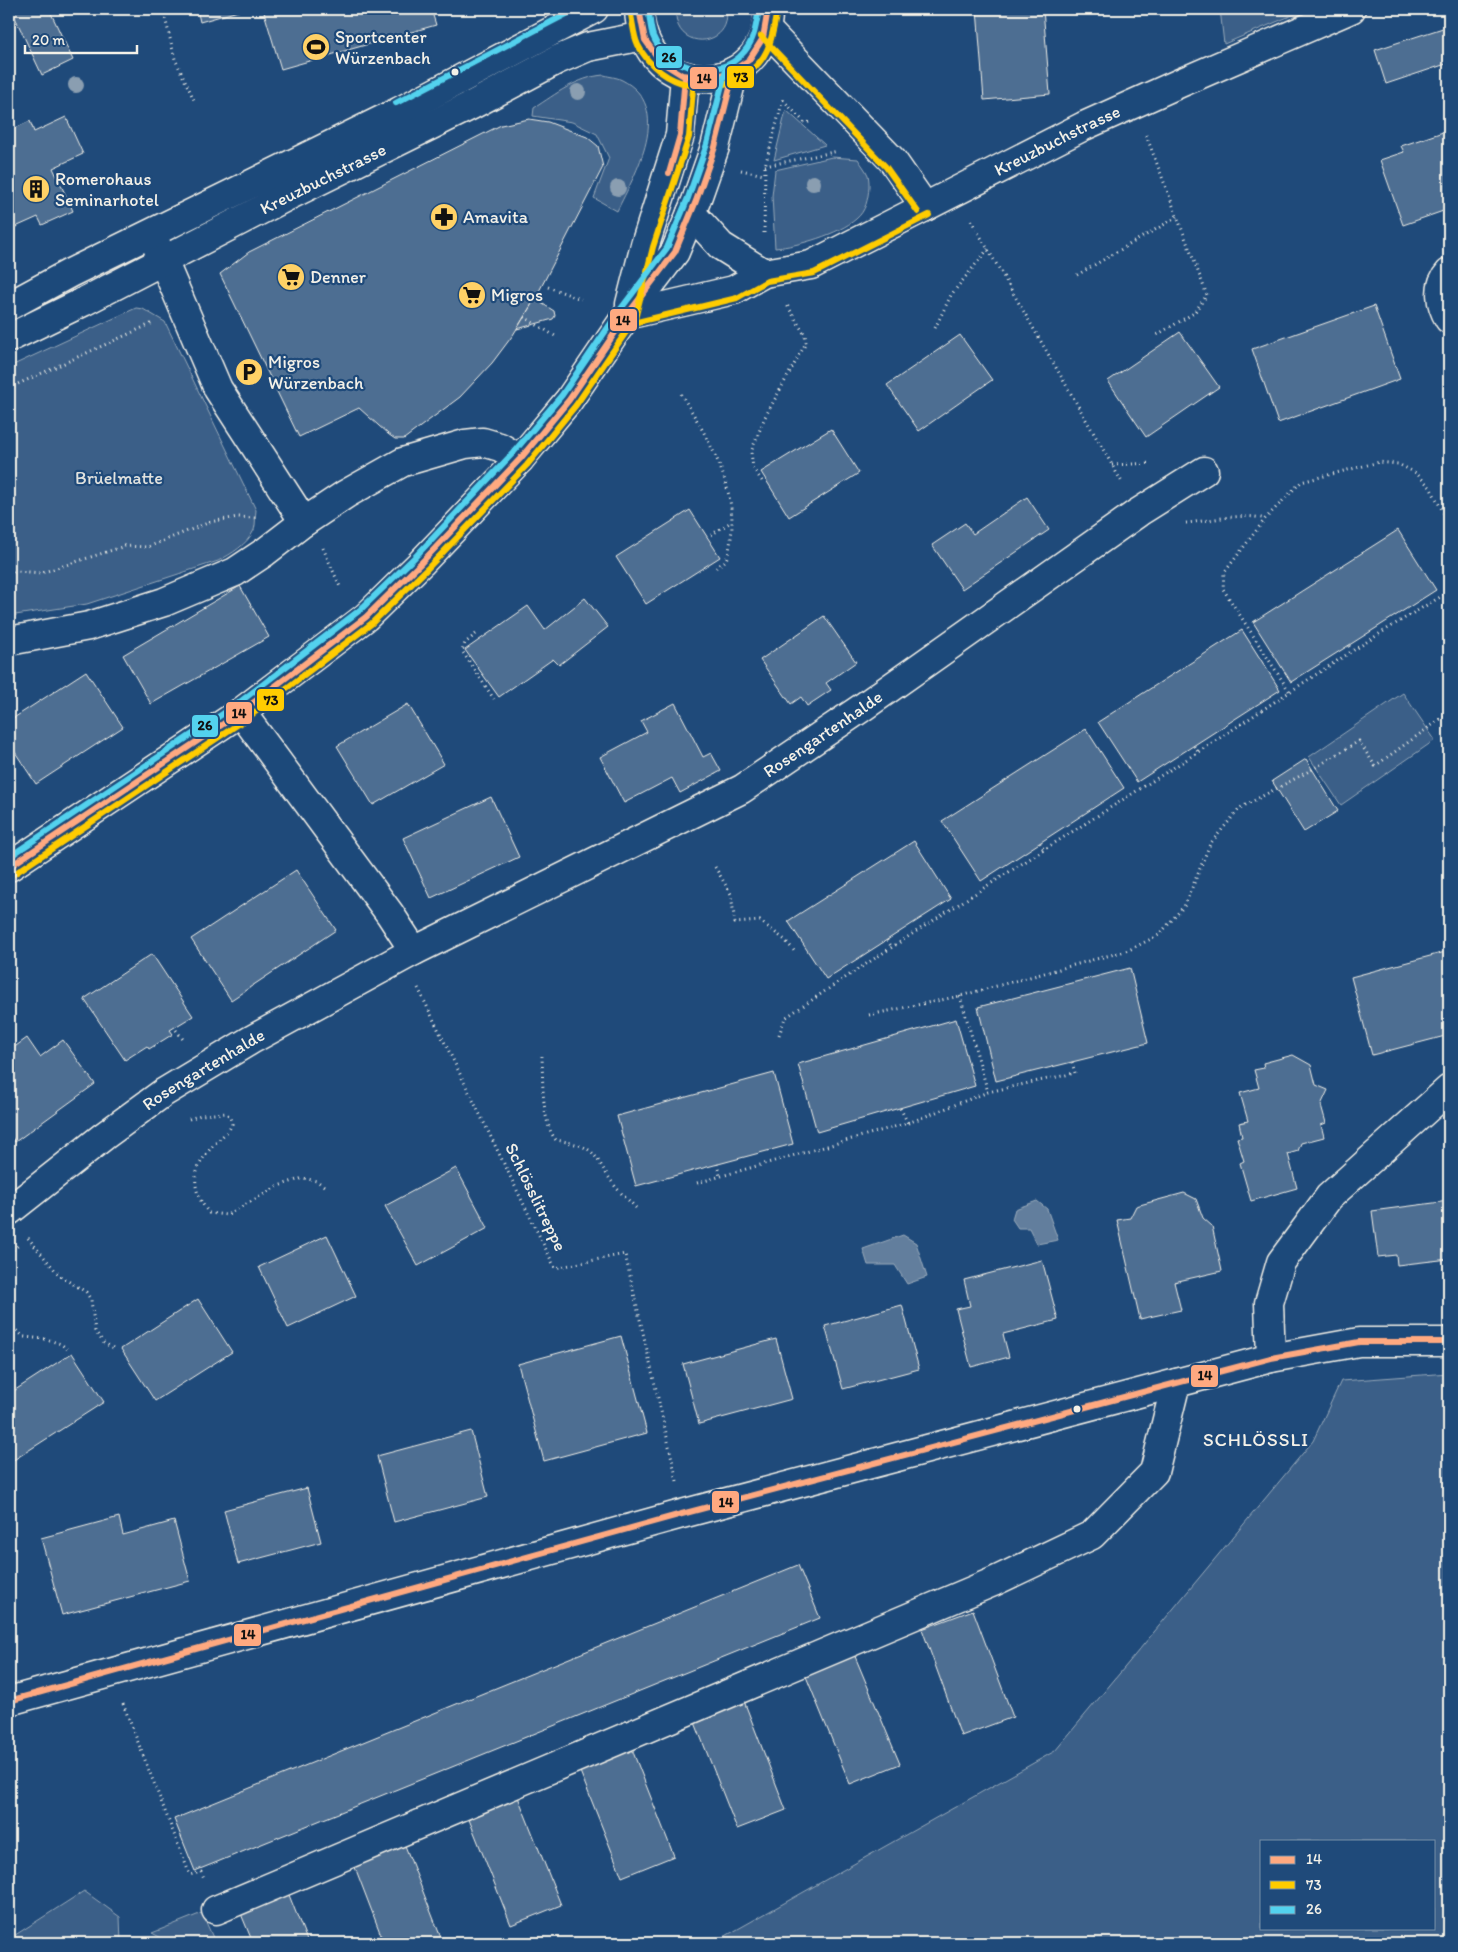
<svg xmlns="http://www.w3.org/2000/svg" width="1458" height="1952" viewBox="0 0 1458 1952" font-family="Itim,sans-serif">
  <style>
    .green { fill: #3a5f88; stroke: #97a8b8; fill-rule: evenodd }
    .water { fill: #627e9d; stroke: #9cacbb }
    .building { fill: #4d6e92; stroke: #f4f1e8 }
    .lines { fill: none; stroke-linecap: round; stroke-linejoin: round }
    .minor-casing { stroke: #f4f1e8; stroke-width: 31 }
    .major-casing { stroke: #f4f1e8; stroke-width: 31 }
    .path { stroke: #f4f1e8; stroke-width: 3; stroke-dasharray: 1 4; stroke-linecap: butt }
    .minor { stroke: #1f4a7a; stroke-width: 28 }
    .major { stroke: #1f4a7a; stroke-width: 28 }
    .bus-1-casing { stroke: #1f4a7a; stroke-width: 10 }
    .bus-2-casing { stroke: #1f4a7a; stroke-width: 10 }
    .bus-3-casing { stroke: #1f4a7a; stroke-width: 10 }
    .bus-1 { stroke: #ffa980; stroke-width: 6 }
    .bus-2 { stroke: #fc0; stroke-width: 6 }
    .bus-3 { stroke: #53d2ee; stroke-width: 6 }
    .tree { fill: #8a9eb1 }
    .bus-dot { fill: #f4f1e8; stroke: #1f4a7a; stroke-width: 2 }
    .labels { text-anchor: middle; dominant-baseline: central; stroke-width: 4.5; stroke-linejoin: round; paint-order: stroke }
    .poi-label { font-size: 18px; fill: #f4f1e8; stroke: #1f4a7a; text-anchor: start }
    .street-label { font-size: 18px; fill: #f4f1e8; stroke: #1f4a7a }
    .park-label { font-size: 18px; fill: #e1e2de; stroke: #1f4a7a }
    .neighbourhood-label { font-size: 19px; letter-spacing: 1px; fill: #f4f1e8; stroke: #1f4a7a }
    .line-badge { stroke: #1f4a7a; stroke-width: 2 }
    .pale-badge-label { font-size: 14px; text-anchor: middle; font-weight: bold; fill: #111 }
  </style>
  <rect width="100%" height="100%" fill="#1f4a7a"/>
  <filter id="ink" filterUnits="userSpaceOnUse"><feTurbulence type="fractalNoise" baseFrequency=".02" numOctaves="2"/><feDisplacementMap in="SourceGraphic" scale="10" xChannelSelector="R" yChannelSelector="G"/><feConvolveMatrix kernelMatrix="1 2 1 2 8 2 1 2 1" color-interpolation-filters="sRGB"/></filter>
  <g filter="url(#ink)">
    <g class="green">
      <path d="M676,9H726C734,48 672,53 676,9Z"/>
      <polygon points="1220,9 1307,9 1224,44"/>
      <path d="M604,75C610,77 617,77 622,80C675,107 635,174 617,211L594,198L609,158L597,134L572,122L533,116L534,108C556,94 577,77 604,75Z"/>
      <polygon points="786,110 825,145 774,160"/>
      <path d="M832,157L858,159C861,164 866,170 868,175C869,179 869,183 869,187C868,199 866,211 856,219C839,234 798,246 775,248L772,196L775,170Z"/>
      <path d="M136,308L143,309L165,322L256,510C255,516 256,524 254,530C247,545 231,554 218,561L87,604L9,616V367Z"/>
      <polygon points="1403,693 1435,740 1341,805 1309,757"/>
      <path d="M1449,1373V1943H713L1055,1751L1313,1441L1341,1381ZM1262,1841H1434V1928H1262Z"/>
      <polygon points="84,1891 120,1917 121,1943 9,1943 9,1939"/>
      <polygon points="202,1913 214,1940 167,1941 152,1933"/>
    </g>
    <g class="water">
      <polygon points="1037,1201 1047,1209 1058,1240 1037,1244 1029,1228 1018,1228 1012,1219 1015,1209"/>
      <polygon points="903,1235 916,1243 927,1277 907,1284 895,1265 868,1265 863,1249"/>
    </g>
    <g class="building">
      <polygon points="11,9 49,9 73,60 42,75"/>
      <polygon points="197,9 245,9 200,22"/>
      <polygon points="263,9 431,9 436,25 281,69"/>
      <polygon points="977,9 1043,9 1050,94 984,100"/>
      <polygon points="1449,26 1449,63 1386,84 1375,50"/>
      <polygon points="66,117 83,154 53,168 73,211 42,225 38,217 9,230 9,131 30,121 34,132"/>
      <polygon points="529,119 548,122 587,137 598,146 603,167 535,299 513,335 492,363 460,397 404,439 395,439 388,434 359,408 299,437 220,274 249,252 501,125"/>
      <polygon points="1449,130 1449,209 1403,225 1380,160 1404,152 1401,146"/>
      <polygon points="535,299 554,311 555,316 553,319 517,329"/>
      <polygon points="1374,306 1400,379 1278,423 1252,349"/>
      <polygon points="1180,332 1219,387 1146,437 1108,381"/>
      <polygon points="960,335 992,380 919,431 887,385"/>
      <polygon points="831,429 859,473 789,517 761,472"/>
      <polygon points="1027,497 1049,530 962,589 932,545 965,523 973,534"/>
      <polygon points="690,510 720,557 646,604 616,557"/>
      <polygon points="1398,530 1436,590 1291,682 1253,622"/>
      <polygon points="240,586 269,637 151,704 123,655"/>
      <polygon points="585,598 608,627 559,665 553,659 499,697 465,650 528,606 545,630"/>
      <polygon points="824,616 856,662 826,683 831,690 807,706 801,697 791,704 760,660"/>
      <polygon points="1242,630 1280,690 1137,782 1098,722"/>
      <polygon points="86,671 123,727 36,784 9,743 9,721"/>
      <polygon points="675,703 703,757 711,753 721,771 680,793 672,778 624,803 600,757 647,732 641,721"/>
      <polygon points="408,704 444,764 373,805 337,746"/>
      <polygon points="1086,729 1124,788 981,881 942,821"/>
      <polygon points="1306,759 1338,811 1304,832 1272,781"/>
      <polygon points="491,797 519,857 431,898 403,838"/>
      <polygon points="914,841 951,899 826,979 788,921"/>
      <polygon points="296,870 336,930 231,1000 191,939"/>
      <polygon points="1449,951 1449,1035 1372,1055 1351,977"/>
      <polygon points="152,954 193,1016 170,1030 173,1034 149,1049 147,1046 125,1060 84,999"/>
      <polygon points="1130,968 1148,1043 996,1081 978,1007"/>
      <polygon points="956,1019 975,1086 817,1132 798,1064"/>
      <polygon points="27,1038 40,1057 63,1040 95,1084 15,1142 9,1133 9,1051"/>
      <polygon points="1293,1055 1311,1065 1316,1085 1328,1090 1321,1105 1326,1123 1321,1125 1324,1137 1301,1143 1298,1151 1288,1154 1297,1188 1251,1201 1240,1163 1244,1161 1237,1138 1242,1137 1239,1123 1248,1121 1240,1093 1259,1088 1254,1070 1264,1068 1263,1063"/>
      <polygon points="774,1073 793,1144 636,1186 617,1116"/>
      <polygon points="456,1168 488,1228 418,1266 385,1206"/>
      <polygon points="1184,1193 1196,1199 1203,1218 1212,1226 1222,1271 1174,1282 1181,1310 1140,1319 1117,1220 1130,1218 1136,1206"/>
      <polygon points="1449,1201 1449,1259 1397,1265 1396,1255 1378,1257 1372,1211"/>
      <polygon points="327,1235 356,1296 288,1328 259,1267"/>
      <polygon points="1042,1260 1058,1320 1003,1334 1009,1357 971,1367 956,1309 970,1306 964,1280"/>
      <polygon points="198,1299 232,1352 155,1401 121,1349"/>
      <polygon points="902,1305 919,1369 843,1389 825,1326"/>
      <polygon points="621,1336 647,1433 544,1461 518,1364"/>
      <polygon points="776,1339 792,1399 699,1424 683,1364"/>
      <polygon points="72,1353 104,1402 9,1463 9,1394"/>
      <polygon points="471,1431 488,1497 394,1522 377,1456"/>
      <polygon points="307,1488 321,1542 238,1564 224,1510"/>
      <polygon points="119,1517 123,1535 174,1521 190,1581 62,1615 41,1538"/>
      <polygon points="798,1565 820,1618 195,1871 174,1819"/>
      <polygon points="973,1610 1013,1717 961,1736 922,1629"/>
      <polygon points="854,1654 900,1764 850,1784 805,1674"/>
      <polygon points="744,1701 786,1810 737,1829 694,1720"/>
      <polygon points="631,1747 674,1856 622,1877 579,1769"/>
      <polygon points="518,1797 561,1905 511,1925 468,1817"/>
      <polygon points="404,1843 443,1943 384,1943 353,1862"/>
      <polygon points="287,1890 308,1943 253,1943 239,1909"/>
    </g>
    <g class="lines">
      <defs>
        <g id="minor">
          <polyline points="767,30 893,161 925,207"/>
          <polyline points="691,213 721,246 764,273"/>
          <polyline points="156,244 218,389 304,522"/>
          <path d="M1449,273C1437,286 1440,304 1449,319"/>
          <polyline points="9,306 70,273 400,111 594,9"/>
          <path id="s1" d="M627,315L734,290L764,273L811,265L1084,126L1180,83L1351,9"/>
          <path id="s2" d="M9,338L83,302L284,198L472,105L557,60L588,47L643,36"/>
          <polyline points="9,641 89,626 164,602 235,572 265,552 304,522 346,494 403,462 465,444 483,442 500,447 520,459"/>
          <polyline points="241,712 390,914 414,951"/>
          <path id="s3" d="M9,1211L104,1136L163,1093L251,1040L414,951L742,789L863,707L1139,512L1204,471"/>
          <polyline points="1271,1358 1269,1303 1281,1262 1329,1197 1449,1089"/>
          <polyline points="216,1910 993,1582 1092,1535 1154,1472 1176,1383"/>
        </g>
        <g id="major">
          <path d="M639,9C642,105 770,98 768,9"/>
          <polyline points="630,304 645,245 680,135 685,76"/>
          <polyline points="9,867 241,712 366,617 421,563 520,459 569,400 627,315 675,252 696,201 715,147 734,71"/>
          <polyline points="9,1701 678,1515 1271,1358 1359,1342 1449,1342"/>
        </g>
      </defs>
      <use href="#minor" class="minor-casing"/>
      <use href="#major" class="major-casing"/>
      <g class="path">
        <polyline points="163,9 175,59 195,102"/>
        <polyline points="783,100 805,123 810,122"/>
        <polyline points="1146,135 1207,295 1194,313 1155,336"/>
        <polyline points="765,166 838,151"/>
        <polyline points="741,170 764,175"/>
        <polyline points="971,220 1123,484"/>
        <polyline points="764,233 765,166 784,96"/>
        <polyline points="1077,275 1177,217"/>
        <polyline points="548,287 581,299"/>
        <polyline points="524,317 555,336"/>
        <polyline points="935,328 951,295 988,249"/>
        <polyline points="9,388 153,323"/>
        <path d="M681,394C707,436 738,487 731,538C730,545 729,555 725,561C723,563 718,566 716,568"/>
        <polyline points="1112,465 1151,463"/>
        <polyline points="762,481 753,468 751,452 765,417 806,343 805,335 787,305"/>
        <path d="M1186,523C1209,521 1242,512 1265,519"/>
        <polyline points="711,535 731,522"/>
        <polyline points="323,548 341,589"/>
        <polyline points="9,574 17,571 41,573 125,546 148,547 210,522 238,517 255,518"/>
        <polyline points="476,634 465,643 462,651 494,699"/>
        <polyline points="1349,646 1352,650"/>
        <polyline points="1289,691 1223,589 1224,573 1265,519 1301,482 1379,462 1398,464 1416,473 1430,487 1449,523"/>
        <polyline points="1194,746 1198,752"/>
        <polyline points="1040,843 1044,850"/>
        <polyline points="715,867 731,894 735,923 760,921 785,940 795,952"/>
        <polyline points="887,940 891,946"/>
        <polyline points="418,988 555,1268 625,1254 677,1481"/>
        <polyline points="960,996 988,1092"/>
        <polyline points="869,1015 960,996 1129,950 1159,935 1185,905 1210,844 1240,808 1313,769 1359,741 1375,766 1449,713"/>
        <polyline points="176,1030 185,1042"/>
        <path d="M779,1035L785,1018C920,927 1058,841 1195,754C1280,699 1362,642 1449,592"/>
        <path d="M542,1056C543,1079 541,1122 556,1140C600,1147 591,1154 615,1186C621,1194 630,1201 637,1209"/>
        <path d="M189,1119L201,1115L226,1113L230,1117L232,1124L229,1130C202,1155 181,1178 209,1213L227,1215L278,1186L303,1178L317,1181L324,1186"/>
        <polyline points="908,1123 988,1092 1075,1073 1072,1062"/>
        <polyline points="717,1164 720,1176"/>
        <polyline points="697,1183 908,1123 900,1108"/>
        <polyline points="28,1238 60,1276 86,1292 91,1300 95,1331 104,1343 115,1349"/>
        <polyline points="9,1253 20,1244"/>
        <polyline points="9,1324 24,1337 46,1339 61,1344 67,1349"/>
        <polyline points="123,1704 190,1875 201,1872 204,1879"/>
      </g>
      <use href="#minor" class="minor"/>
      <use href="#major" class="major"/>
      <defs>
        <g id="bus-1">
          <polyline points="639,9 645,40 661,62 682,75 705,78 729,73 749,60 763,38 768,9"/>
          <polyline points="669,173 680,135 685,76"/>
          <polyline points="9,867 241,712 366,617 421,563 520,459 569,400 627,315 675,252 696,201 715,147 734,71"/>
          <polyline points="9,1701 678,1515 1271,1358 1359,1342 1449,1342"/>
        </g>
        <g id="bus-2">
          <path d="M630,11C633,21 633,35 638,45C660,89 718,101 755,67C771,52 773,31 777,10"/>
          <polyline points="761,36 886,167 918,212"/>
          <polyline points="629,324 737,298 767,281 814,273 929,215"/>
          <polyline points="14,874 246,719 371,624 427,569 527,465 576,405 635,319 653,247 689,137 694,77"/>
        </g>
        <g id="bus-3">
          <path d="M648,9C650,17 650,27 653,36C666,70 720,82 744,52C755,39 756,25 759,9"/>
          <polyline points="396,103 576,9"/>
          <polyline points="9,857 236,705 360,610 415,557 513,453 562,395 620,310 667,248 688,198 707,144 726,69"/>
        </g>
      </defs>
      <use href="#bus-1" class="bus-1-casing"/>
      <use href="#bus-2" class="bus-2-casing"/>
      <use href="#bus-3" class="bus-3-casing"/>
      <use href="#bus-1" class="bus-1"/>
      <use href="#bus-2" class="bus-2"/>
      <use href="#bus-3" class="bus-3"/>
    </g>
    <g class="tree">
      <circle cx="76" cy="85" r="8"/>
      <circle cx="578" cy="92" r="8"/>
      <circle cx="813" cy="183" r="8"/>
      <circle cx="618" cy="188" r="8"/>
    </g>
  </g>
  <defs>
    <symbol id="stadium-disc" viewBox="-11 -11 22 22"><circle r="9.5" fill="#ffd166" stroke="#1f4a7a"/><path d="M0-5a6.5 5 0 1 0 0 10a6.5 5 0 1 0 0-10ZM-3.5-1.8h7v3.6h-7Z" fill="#111"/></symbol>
    <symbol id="building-disc" viewBox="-11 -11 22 22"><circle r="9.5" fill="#ffd166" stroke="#1f4a7a"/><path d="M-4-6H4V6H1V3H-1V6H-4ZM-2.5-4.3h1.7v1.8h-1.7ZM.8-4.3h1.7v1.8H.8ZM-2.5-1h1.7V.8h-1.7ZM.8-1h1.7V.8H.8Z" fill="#111"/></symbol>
    <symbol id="pharmacy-disc" viewBox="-11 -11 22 22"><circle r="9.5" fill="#ffd166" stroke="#1f4a7a"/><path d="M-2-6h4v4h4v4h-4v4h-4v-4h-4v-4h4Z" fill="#111"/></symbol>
    <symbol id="supermarket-disc" viewBox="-11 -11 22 22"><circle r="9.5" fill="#ffd166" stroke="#1f4a7a"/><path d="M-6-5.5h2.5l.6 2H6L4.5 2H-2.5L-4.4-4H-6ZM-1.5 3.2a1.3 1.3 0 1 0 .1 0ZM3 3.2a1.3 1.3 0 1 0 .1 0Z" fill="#111"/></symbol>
    <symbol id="parking-disc" viewBox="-11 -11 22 22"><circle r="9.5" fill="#ffd166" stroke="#1f4a7a"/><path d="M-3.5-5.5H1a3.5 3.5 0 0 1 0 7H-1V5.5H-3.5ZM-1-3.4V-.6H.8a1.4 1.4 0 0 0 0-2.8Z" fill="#111"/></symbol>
  </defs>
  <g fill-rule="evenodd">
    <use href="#stadium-disc" x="300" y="31" width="32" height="32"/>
    <use href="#building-disc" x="20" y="173" width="32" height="32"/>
    <use href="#pharmacy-disc" x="428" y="201" width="32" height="32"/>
    <use href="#supermarket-disc" x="275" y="261" width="32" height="32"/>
    <use href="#supermarket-disc" x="456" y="279" width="32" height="32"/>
    <use href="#parking-disc" x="233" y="356" width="32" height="32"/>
  </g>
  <g class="bus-dot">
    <circle cx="455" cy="72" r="4.5"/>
    <circle cx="1077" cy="1409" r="4.5"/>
  </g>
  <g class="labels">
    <g class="poi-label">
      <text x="335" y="37">Sportcenter<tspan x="335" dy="21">Würzenbach</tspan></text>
      <text x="55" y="179">Romerohaus<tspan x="55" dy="21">Seminarhotel</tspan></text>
      <text x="463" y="217">Amavita</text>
      <text x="310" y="277">Denner</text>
      <text x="491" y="295">Migros</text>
      <text x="268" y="362">Migros<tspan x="268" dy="21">Würzenbach</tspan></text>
    </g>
    <g class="street-label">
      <text stroke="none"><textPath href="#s1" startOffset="468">Kreuzbuchstrasse</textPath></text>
      <text stroke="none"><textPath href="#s2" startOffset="352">Kreuzbuchstrasse</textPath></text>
      <text stroke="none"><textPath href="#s3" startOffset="946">Rosengartenhalde</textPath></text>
      <text stroke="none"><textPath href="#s3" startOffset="241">Rosengartenhalde</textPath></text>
      <text transform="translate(536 1197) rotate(64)">Schlösslitreppe</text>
    </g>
    <g class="park-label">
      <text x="119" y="478">Brüelmatte</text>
    </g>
    <g class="neighbourhood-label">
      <text x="1256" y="1439">SCHLÖSSLI</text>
    </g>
  </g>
  <g class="line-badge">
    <rect x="655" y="45" width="28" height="24" rx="5" fill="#53d2ee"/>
    <rect x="726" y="65" width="29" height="24" rx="5" fill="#fc0"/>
    <rect x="689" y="66" width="29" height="24" rx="5" fill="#ffa980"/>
    <rect x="609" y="308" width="29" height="24" rx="5" fill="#ffa980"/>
    <rect x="256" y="688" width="29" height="24" rx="5" fill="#fc0"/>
    <rect x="225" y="701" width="28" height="24" rx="5" fill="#ffa980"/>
    <rect x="191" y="714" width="28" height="24" rx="5" fill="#53d2ee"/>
    <rect x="1190" y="1364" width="29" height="24" rx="5" fill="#ffa980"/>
    <rect x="711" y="1490" width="29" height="24" rx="5" fill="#ffa980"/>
    <rect x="233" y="1623" width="29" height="24" rx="5" fill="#ffa980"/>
  </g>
  <g class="pale-badge-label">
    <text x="669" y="62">26</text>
    <text x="741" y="82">73</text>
    <text x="704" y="83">14</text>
    <text x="623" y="325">14</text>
    <text x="271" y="705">73</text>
    <text x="239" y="718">14</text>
    <text x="205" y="730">26</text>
    <text x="1205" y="1380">14</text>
    <text x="726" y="1507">14</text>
    <text x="248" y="1639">14</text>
  </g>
  <rect width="1458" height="1952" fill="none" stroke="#1f4a7a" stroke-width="30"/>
  <rect x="15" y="15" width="1428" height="1922" fill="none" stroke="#f4f1e8" stroke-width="2" filter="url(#ink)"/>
  <rect x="1260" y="1840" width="175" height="90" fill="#1f4a7a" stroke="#748da6"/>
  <rect x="1270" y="1856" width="25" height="8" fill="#ffa980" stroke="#748da6"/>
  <text x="1306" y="1864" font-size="15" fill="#f4f1e8">14</text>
  <rect x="1270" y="1881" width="25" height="8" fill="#ffcc00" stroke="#748da6"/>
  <text x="1306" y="1890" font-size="15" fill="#f4f1e8">73</text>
  <rect x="1270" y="1906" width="25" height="8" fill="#53d2ee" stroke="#748da6"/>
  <text x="1306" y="1914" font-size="15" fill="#f4f1e8">26</text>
  <path d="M25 45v8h112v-8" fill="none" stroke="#f4f1e8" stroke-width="2.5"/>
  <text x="32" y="45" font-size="15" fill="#f4f1e8" stroke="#1f4a7a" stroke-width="4" paint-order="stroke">20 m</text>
</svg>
